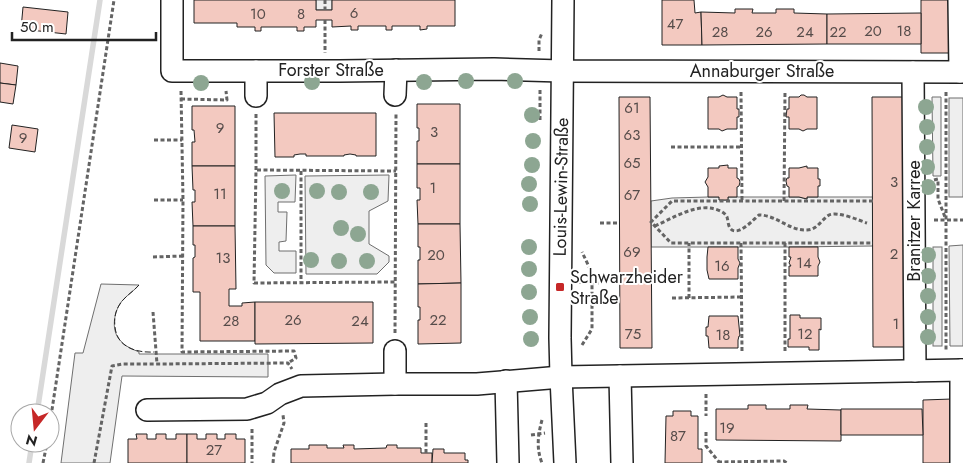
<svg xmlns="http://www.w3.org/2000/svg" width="963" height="463" viewBox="0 0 963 463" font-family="Jost,sans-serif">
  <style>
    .green { fill: #eee; stroke: #6f6f6f }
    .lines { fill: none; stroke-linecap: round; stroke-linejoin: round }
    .stream { stroke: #d9d9d9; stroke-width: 5.5 }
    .building { fill: #f3c9c0; stroke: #222 }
    .minor-casing { stroke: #222; stroke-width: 24 }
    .path { stroke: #646464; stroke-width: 3; stroke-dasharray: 4 2.5; stroke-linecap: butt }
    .minor { stroke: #fff; stroke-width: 21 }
    .fence { stroke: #222; stroke-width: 1; stroke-dasharray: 6 2.5; stroke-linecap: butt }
    .tree { fill: #8da692 }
    .poi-dot { fill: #c62828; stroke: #fff; stroke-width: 2 }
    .labels { text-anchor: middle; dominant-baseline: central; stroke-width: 4; stroke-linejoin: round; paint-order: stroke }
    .number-label { font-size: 15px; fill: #564c4a }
    .street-label { font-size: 18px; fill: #222; stroke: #fff }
    .poi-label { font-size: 18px; fill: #222; stroke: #fff; text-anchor: start }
  </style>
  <rect width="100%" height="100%" fill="#fff"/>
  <g class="green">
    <rect x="316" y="0" width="16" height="10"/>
    <polygon points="932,97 941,97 941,176 933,176"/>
    <rect x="949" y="98" width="14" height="99"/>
    <polygon points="296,175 295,202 278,202 278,212 287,212 286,241 279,242 279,251 296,251 296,273 274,273 266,265 265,176"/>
    <polygon points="389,175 388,201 369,211 369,244 389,256 389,262 377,274 306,274 305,176"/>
    <polygon points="708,197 719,197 720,200 728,200 728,197 799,197 807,199 807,197 873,197 873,246 789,247 651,247 651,201 672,198"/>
    <polygon points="963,245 963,346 950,346 949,246"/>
    <rect x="933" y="247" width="9" height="99"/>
    <path d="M101,284L139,285C134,291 127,295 122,301C114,311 111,329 119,339C124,346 132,349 139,352V354H268V377L122,376L110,463H61L75,353H83Z"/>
  </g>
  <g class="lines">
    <g class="stream">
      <polyline points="37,413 100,0"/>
      <polyline points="29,463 32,443"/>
    </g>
  </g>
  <g class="building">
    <polygon points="194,0 316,0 316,10 332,10 332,0 455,0 455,26 427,26 427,29 420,30 420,26 392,26 392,30 386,30 386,26 358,26 358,30 351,30 351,26 332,27 332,20 316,20 316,27 304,27 304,31 297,31 297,27 261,27 261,31 255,31 255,27 237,27 237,23 194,23"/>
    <polygon points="662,0 694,0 695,13 701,12 702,45 662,45"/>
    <polygon points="921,0 950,0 951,53 921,53"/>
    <polygon points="23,7 68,12 66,34 21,29"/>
    <polygon points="735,9 753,9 752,13 776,13 776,9 794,9 794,13 827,14 827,44 702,45 701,12 735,13"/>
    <polygon points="921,13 921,44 827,44 827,14"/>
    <polygon points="0,63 18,66 16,85 0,83"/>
    <polygon points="0,83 16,85 13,104 0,102"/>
    <polygon points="723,95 727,97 737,97 737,109 739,109 739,117 737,117 737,129 727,129 722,131 719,129 708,129 708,97 719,97"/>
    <polygon points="801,95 804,95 807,97 817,97 817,129 807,129 803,131 799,129 789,129 789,117 786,117 787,109 789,109 789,97 799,97"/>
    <polygon points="619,97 650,97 652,348 620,348"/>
    <polygon points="872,97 904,97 905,347 873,347"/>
    <polygon points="417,104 460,104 460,164 417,164 417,141 419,141 419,128 417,128"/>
    <polygon points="192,106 235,106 235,166 192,166 192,142 195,142 194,130 192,130"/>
    <polygon points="274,113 376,113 376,156 356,156 356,155 350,154 344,155 344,156 306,156 306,154 300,154 294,155 294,157 275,157"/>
    <polygon points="12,125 38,129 35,152 9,148"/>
    <polygon points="417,164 460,164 460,224 418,224 417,200 420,200 420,188 417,188"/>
    <polygon points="728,165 728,168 737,168 737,178 739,179 740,182 739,186 737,187 737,197 728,197 728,200 719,200 719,197 708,197 708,187 705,182 708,177 708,168 719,168 719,166"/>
    <polygon points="192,166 235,166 235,226 193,226 192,202 195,202 195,190 193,190"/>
    <polygon points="807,166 807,168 818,168 818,179 820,179 820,186 818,186 818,197 807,197 807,199 799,197 789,197 789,187 787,186 786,181 787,178 789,178 789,168 799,168"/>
    <polygon points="418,224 460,224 461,283 418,284 418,260 420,260 420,247 418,247"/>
    <polygon points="193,226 235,226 236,289 229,289 229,306 242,306 242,303 255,302 255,341 200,341 200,292 193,292 193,258 195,257 195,245 193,245"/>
    <polygon points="708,247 738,247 738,259 740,263 738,268 738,279 709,279 707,270 707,257"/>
    <polygon points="789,247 818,247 818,257 820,262 818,266 818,276 789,276 789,266 791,266 789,263 791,257 789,257"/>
    <polygon points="461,283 461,343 418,344 418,320 420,320 420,307 418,307 418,284"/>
    <polygon points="255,302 373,302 373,343 255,344"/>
    <polygon points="790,315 800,315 800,318 821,318 821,330 819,329 819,350 809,350 809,347 788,347 788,339 790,339"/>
    <polygon points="709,316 738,316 740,336 739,336 738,340 738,348 709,348 708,336 706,336 706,327 708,327"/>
    <polygon points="952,399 952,463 923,463 923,400"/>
    <polygon points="748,405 766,405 766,409 790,409 790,405 808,405 807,409 841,410 841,441 716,440 716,409 748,409"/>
    <polygon points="841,409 922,409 923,435 841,435"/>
    <polygon points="673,411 691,411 691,416 698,416 698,449 702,449 702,463 665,463 666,416 673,416"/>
    <polygon points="136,434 147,434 147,439 156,439 156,434 166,434 166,439 176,439 176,434 187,434 187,463 128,463 128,439 137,439"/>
    <polygon points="187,434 197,434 197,439 206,439 206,434 217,434 217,439 225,439 225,434 236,434 236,439 245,439 245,463 187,463"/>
    <polygon points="309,445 327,445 327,448 344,448 343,445 354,445 354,449 386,448 387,445 397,445 397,448 421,448 421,453 432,453 432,463 291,463 291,449 309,449"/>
    <polygon points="433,449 444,449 444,453 465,453 465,460 468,460 468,463 432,463"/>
  </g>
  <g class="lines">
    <defs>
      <g id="minor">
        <polyline points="172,0 172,71 340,71 494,69 562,71 963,72"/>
        <polyline points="563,0 560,338 561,377 565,463"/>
        <polyline points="959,0 960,72"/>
        <polyline points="913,72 914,221 915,371"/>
        <polyline points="395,95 396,70"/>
        <polyline points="256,96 256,71"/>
        <polyline points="961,370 961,463"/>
        <polyline points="620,376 622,463"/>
        <polyline points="506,381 508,463"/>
        <polyline points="395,384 395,351"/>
        <polyline points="147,410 247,409 267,403 280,394 301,386 395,384 477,384 561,377 963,370"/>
      </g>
    </defs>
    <use href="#minor" class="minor-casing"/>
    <g class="path">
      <polyline points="325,0 325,10"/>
      <polyline points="325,20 325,53"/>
      <polyline points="539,51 539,40 542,33"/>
      <polyline points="540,90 540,121"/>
      <polyline points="181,91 183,200 182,352 294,351 296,358 288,363"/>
      <polyline points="741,92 742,201"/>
      <polyline points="946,92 946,350"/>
      <polyline points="181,99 227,100 226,91"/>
      <polyline points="256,114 256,170 254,283 395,282"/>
      <polyline points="154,140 182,140"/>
      <polyline points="671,147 742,147"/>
      <polyline points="257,170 396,171"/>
      <polyline points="301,171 301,282"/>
      <polyline points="934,180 938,179 938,199 945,217"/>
      <polyline points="154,200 183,200"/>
      <polyline points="784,201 785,92"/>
      <polyline points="873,201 672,201 651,222 671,243 873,243"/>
      <polyline points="934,220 963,220"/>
      <polyline points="600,223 619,223"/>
      <path d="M655,226C671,219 691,206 710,208C716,209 724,211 727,217C728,220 728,225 730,228C737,238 753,220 759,215C777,215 789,231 807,230C817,230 821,220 829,215C838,211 858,220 867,223"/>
      <polyline points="741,243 742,352"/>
      <polyline points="785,243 785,352"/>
      <polyline points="153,257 183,256"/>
      <polyline points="579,282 599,283"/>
      <polyline points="672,298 741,297"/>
      <polyline points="689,298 689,243"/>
      <polyline points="153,312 157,364"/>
      <polyline points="395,333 396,114"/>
      <polyline points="582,345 592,329 592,273 582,252"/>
      <polyline points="706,394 706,416"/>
      <path d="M542,420C538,435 536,448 542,463"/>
      <polyline points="50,423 114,0"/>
      <polyline points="252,429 252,463"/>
      <polyline points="706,432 706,446 719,462"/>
      <polyline points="531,435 545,433"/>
      <polyline points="426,453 426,422"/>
      <polyline points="43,463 47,443"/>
      <polyline points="94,463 112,366 123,364 157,364 288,363 292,369"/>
      <polyline points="273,463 274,452 284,423 283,415"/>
      <polyline points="719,463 719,462 784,461 787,463"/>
    </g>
    <use href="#minor" class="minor"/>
    <path class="fence" d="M139,285C133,292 125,296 120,304C115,311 114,319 115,327C117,347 136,353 154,352"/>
  </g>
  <g class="tree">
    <circle cx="466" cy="81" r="8"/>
    <circle cx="515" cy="81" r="8"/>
    <circle cx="312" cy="82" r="8"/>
    <circle cx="424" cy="82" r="8"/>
    <circle cx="201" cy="83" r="8"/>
    <circle cx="926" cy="107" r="8"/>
    <circle cx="532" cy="115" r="8"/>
    <circle cx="927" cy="127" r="8"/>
    <circle cx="533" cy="141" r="8"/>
    <circle cx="927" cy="147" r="8"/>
    <circle cx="532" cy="165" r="8"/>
    <circle cx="927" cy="167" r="8"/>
    <circle cx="529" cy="184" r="8"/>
    <circle cx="928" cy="187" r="8"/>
    <circle cx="282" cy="191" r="8"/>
    <circle cx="317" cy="191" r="8"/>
    <circle cx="339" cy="192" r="8"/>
    <circle cx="371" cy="192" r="8"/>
    <circle cx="530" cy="204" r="8"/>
    <circle cx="341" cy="228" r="8"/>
    <circle cx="358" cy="234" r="8"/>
    <circle cx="529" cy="247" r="8"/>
    <circle cx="928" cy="255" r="8"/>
    <circle cx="311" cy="260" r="8"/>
    <circle cx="339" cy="261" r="8"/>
    <circle cx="367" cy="261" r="8"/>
    <circle cx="529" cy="269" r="8"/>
    <circle cx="928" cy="276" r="8"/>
    <circle cx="529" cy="292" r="8"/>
    <circle cx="928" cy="296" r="8"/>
    <circle cx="530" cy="317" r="8"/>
    <circle cx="928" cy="317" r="8"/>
    <circle cx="928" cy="337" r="8"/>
    <circle cx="531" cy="339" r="8"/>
  </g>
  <rect class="poi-dot" x="555" y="282" width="10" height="10" rx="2.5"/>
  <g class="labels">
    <g class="number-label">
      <text x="354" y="13">6</text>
      <text x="258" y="14">10</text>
      <text x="301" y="14">8</text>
      <text x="675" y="24">47</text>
      <text x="873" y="31">20</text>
      <text x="904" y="31">18</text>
      <text x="720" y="32">28</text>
      <text x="764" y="32">26</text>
      <text x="805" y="32">24</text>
      <text x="838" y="32">22</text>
      <text x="632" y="108">61</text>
      <text x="220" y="128">9</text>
      <text x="434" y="132">3</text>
      <text x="632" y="135">63</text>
      <text x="23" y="138">9</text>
      <text x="632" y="163">65</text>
      <text x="894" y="182">3</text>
      <text x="433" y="188">1</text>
      <text x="220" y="194">11</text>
      <text x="632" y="195">67</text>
      <text x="632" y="252">69</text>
      <text x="894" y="254">2</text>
      <text x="436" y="255">20</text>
      <text x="223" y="258">13</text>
      <text x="804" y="263">14</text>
      <text x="722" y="266">16</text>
      <text x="293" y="320">26</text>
      <text x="438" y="320">22</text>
      <text x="231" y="321">28</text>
      <text x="360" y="321">24</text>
      <text x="896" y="324">1</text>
      <text x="633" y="334">75</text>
      <text x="805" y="334">12</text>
      <text x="723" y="335">18</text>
      <text x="727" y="428">19</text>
      <text x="678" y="436">87</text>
      <text x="214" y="450">27</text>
    </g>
    <g class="street-label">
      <text x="331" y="70">Forster Straße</text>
      <text x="762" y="71">Annaburger Straße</text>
      <text transform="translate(561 187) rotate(-89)">Louis-Lewin-Straße</text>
      <text transform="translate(914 221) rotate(-90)">Branitzer Karree</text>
    </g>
    <g class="poi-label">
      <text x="570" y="277">Schwarzheider<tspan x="570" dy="21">Straße</tspan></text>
    </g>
  </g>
  <g transform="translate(35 428) rotate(196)"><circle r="24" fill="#ffffff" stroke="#a7a7a7"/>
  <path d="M0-4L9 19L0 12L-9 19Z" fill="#c62828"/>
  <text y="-8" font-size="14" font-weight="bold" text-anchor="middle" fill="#222222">N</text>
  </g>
  <path d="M12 32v8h144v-8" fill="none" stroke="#222222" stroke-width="2.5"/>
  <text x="20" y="32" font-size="15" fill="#222222" stroke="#ffffff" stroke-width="4" paint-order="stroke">50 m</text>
</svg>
